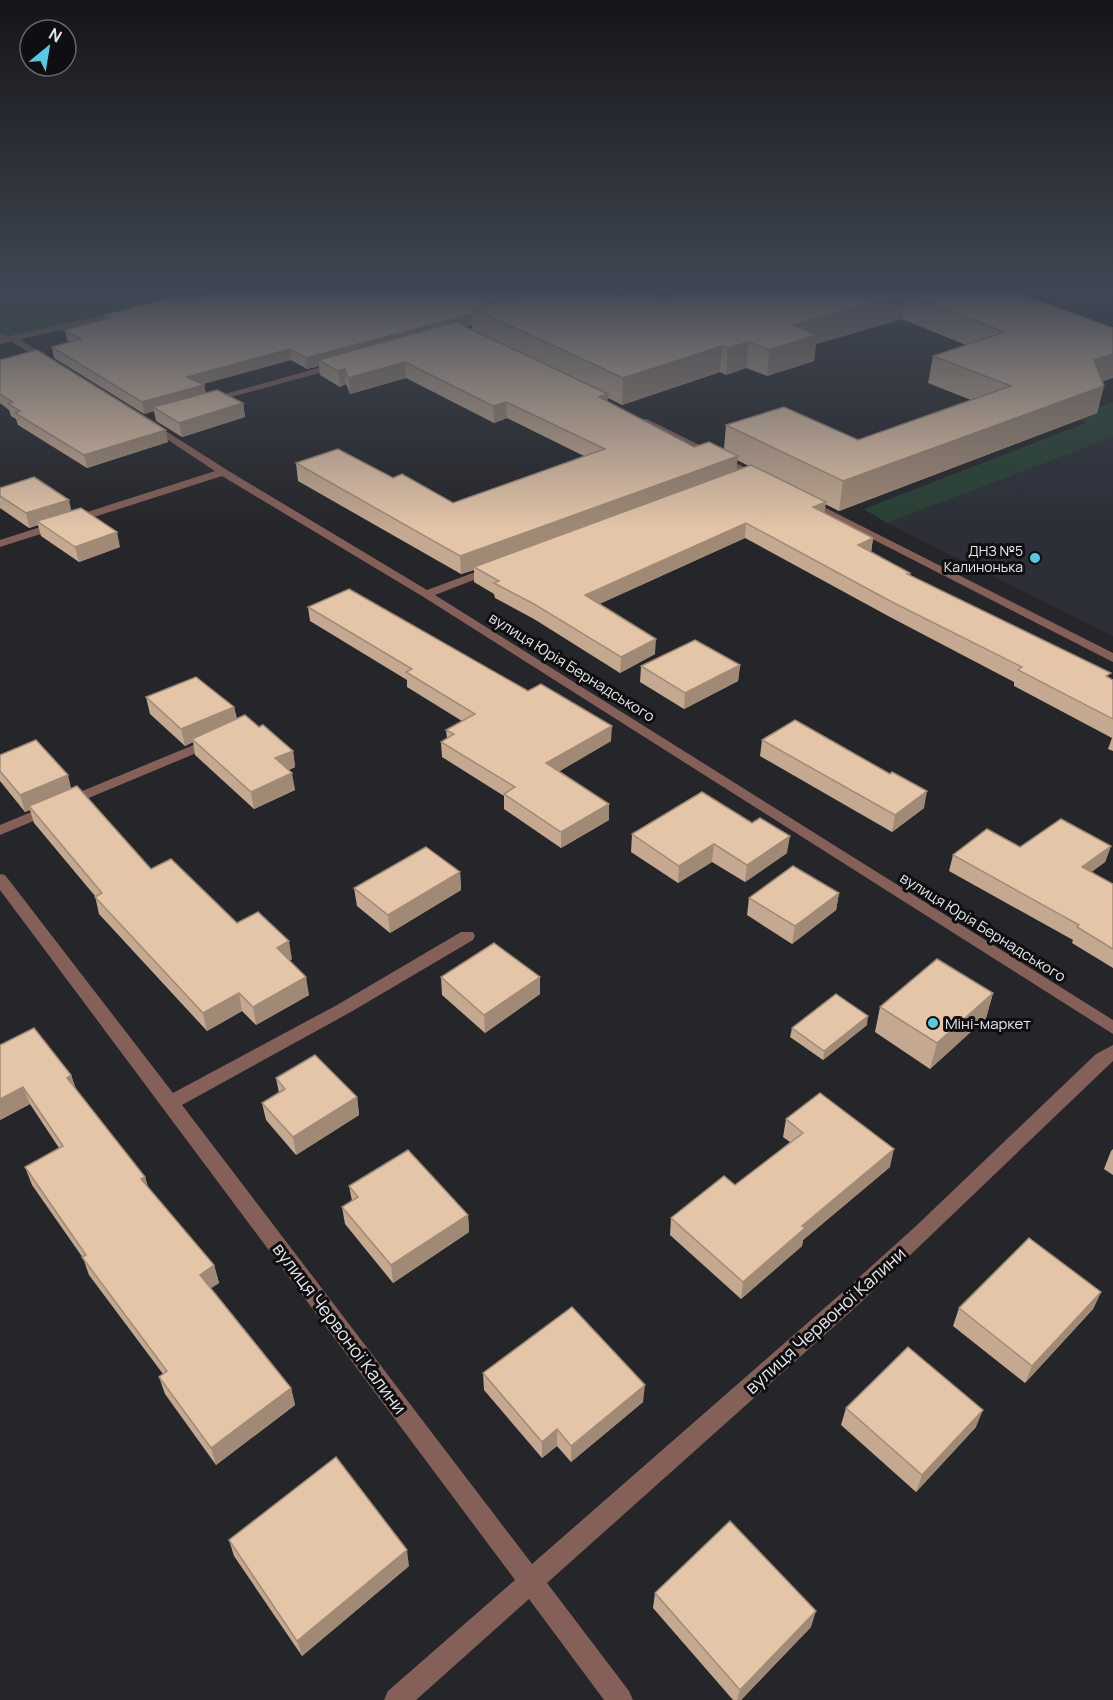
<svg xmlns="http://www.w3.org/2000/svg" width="1113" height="1700" viewBox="0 0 1113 1700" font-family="Manrope,sans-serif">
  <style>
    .built { fill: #2c2f38 }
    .green { fill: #284133 }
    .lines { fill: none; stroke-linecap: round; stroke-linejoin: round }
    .pedestrian { fill: #856058; fill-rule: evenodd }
    .minor { fill: #856058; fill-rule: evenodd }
    .tertiary { fill: #856058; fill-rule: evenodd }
    .wall { fill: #c4a990; fill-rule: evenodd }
    .shaded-wall { fill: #a08a76 }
    .building { fill: #e4c5a8; stroke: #a08a76; stroke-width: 1.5 }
    .poi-dot { fill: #57c9e3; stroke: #0f0f11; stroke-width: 2 }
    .labels { text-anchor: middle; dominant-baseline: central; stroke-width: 6; stroke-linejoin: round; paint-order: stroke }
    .far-poi-label { font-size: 14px; fill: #e6e7e9; stroke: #0f0f11; text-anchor: end }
    .street-label { font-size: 15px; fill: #e6e7e9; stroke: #0f0f11 }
    .poi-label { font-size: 15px; fill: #e6e7e9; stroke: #0f0f11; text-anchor: start }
    .near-street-label { font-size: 18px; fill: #e6e7e9; stroke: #0f0f11 }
  </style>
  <rect width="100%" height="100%" fill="#252629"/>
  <polygon class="built" points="1113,437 1113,636 887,523"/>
  <g class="green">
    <polygon points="0,292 208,292 0,341"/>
    <polygon points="1113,403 1113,437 887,523 864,509 1086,423 1072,414"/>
  </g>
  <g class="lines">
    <polygon class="pedestrian" points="0,334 16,338 12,341 0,340"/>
    <g class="minor">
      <polygon points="9,336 15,336 54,362 47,364 9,340"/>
      <polygon points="339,362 342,363 342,367 209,403 204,400"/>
      <polygon points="641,419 647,419 766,478 757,480 641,423"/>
      <polygon points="150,421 227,470 427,590 489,567 497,567 497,571 435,595 1113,1020 1113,1034 422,596 222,476 0,547 0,540 215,471 147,426 145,424"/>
      <polygon points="806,498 1113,653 1113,662 802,503 802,499"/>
      <polygon points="213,737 218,738 220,741 218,744 0,835 0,825"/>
      <polygon points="0,874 5,875 173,1093 337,1005 461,932 473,932 475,936 473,940 349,1013 182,1105 532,1564 844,1291 916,1226 1096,1054 1113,1045 1113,1061 858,1305 547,1583 629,1691 633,1700 604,1700 529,1599 416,1700 384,1700 388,1691 515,1580 0,890"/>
    </g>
    <g class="tertiary">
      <polygon points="196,292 212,292 170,303 166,301"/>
      <polygon points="126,310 129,310 129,314 0,344 0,338"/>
    </g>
  </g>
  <g class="wall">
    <path d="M1014,292L1103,382L1104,386L1097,413L839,511L825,504L824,513L873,538L871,552L910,573V575L1113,680V751L1108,749L1112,738L1014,686V682L890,617L745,538L599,604L655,654L620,673L534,619L495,598L494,594L474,582V570L461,574L298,481L296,463L393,478L453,503L584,456L507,418L494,423L406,378L350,394L346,384L340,387L320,375L319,366L307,369L291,360L202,384L204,385L206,393L243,403L245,417L182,437L156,421L154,411L144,414L54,358L52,347L70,342L67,340L65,330L106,319L105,315L192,298L621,296L664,297ZM902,319L966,345L933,356L928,383L971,400L858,440L726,425L724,449L694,447L607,401L608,398L622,405L720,372L726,375L746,368L767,376L814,361L816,344ZM472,325V330L465,327ZM737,460L749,466L736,471Z"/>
    <polygon points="0,360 168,442 87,468 18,425 16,419 11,416 9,410 0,403"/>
    <polygon points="0,488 71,511 120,547 79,562 41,536 38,525 29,528 0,508"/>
    <polygon points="308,607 611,741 558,772 609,804 609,820 561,848 504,809 504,796 442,757 441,742 447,738 446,730 462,721 407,687 407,680 310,621"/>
    <polygon points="740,665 738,681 684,709 640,682 641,666"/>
    <polygon points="146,697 234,707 237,719 259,727 293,751 295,767 289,770 295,790 254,809 195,755 193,742 185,746 150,714"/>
    <polygon points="762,740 924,808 892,832 760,756"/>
    <polygon points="0,755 71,788 151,869 237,923 292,959 289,961 309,995 256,1025 242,1011 207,1031 99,914 95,896 34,823 30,810 25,812 0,781"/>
    <polygon points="752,823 787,853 745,882 712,862 678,883 631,852 632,834"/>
    <polygon points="1111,846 1105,862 1091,872 1113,884 1113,968 1072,943 1073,940 949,871 953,855 1020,847"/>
    <polygon points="460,872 461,890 390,933 357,906 354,888"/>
    <polygon points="839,893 836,910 792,944 747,915 749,898"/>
    <polygon points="441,977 540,977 540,994 485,1033 442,995"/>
    <polygon points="993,993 986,1018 930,1069 875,1032 880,1007"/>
    <polygon points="867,1025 823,1060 790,1037 792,1028"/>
    <polygon points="34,1028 71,1075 76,1089 145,1177 148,1187 214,1265 219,1283 211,1288 291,1388 295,1405 216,1465 165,1394 159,1377 163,1374 89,1275 83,1258 32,1185 25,1167 59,1148 30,1104 0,1120"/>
    <polygon points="276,1078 357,1097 359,1115 296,1155 266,1120 262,1103 279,1093"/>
    <polygon points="786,1119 890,1167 803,1240 802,1246 741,1299 670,1235 671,1218 735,1185 790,1142 783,1137"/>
    <polygon points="1113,1149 1113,1175 1104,1169 1111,1151"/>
    <polygon points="349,1186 468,1215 469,1232 393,1283 345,1224 342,1207 352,1201"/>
    <polygon points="1101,1292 1093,1309 1025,1383 953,1326 959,1308"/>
    <polygon points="483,1373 643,1402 571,1462 557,1446 542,1458 484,1390"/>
    <polygon points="846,1408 976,1427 916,1492 841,1425"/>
    <polygon points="229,1540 409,1566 302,1656 234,1556"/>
    <polygon points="655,1593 811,1627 741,1700 733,1700 653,1608"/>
  </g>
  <g class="shaded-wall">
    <polygon points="906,294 902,319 816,344 814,361 767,376 769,350 793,325"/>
    <polygon points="472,314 472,325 325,364 318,360 319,366 307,369 306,358"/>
    <polygon points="749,342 746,368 726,375 728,348"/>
    <polygon points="722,346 720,372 622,405 623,378"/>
    <polygon points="290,349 291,360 189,388 187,377"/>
    <polygon points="1113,354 1113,378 1087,387 1094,360"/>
    <polygon points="405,362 406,378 350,394 348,378"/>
    <polygon points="345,369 346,384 340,387 338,371"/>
    <polygon points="204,385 206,396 153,407 154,411 144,414 142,402"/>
    <polygon points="1104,386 1097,413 839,511 843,481"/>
    <polygon points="608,394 607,410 599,397"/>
    <polygon points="506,402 507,418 494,423 493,406"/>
    <polygon points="243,403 245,417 182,437 179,423"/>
    <polygon points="166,430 168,442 87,468 84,455"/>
    <polygon points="738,456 736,473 474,567 474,570 461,574 460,556"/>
    <polygon points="69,500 72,514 37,521 38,525 29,528 26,513"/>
    <polygon points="826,502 824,517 813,507"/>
    <polygon points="746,523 745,538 584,611 585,595"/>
    <polygon points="117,532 120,547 79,562 75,547"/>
    <polygon points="873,538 871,553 858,545"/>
    <polygon points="656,639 655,654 620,673 621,657"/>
    <polygon points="740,665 738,681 684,709 685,693"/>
    <polygon points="234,707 237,724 192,739 193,742 185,746 181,729"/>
    <polygon points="612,726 611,741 546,779 546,763"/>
    <polygon points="293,751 295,767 277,775 275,758"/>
    <polygon points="292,773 295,790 254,809 251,792"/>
    <polygon points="68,775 72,792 29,806 30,810 25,812 20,795"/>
    <polygon points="927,791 924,808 892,832 895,815"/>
    <polygon points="609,804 609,820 561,848 561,832"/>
    <polygon points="790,836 787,853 745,882 747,865"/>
    <polygon points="714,844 712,862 678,883 679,866"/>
    <polygon points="1111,846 1105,862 1077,883 1082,867"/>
    <polygon points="460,872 461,890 390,933 388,915"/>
    <polygon points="839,893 836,910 792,944 795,926"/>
    <polygon points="289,941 292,959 280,966 277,948"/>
    <polygon points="306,977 309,995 256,1025 253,1007"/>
    <polygon points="540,977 540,994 485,1033 484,1015"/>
    <polygon points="239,993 242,1011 207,1031 203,1013"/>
    <polygon points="993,993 986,1018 930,1069 937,1043"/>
    <polygon points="868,1016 867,1025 823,1060 824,1051"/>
    <polygon points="71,1075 77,1093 67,1078"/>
    <polygon points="23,1087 30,1104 0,1120 0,1099"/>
    <polygon points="357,1097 359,1115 296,1155 293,1137"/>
    <polygon points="894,1149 890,1167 803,1240 802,1246 741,1299 743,1282 802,1226"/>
    <polygon points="145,1177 150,1195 141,1179"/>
    <polygon points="468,1215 469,1232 393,1283 391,1265"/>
    <polygon points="214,1265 219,1283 205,1292 200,1275"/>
    <polygon points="1101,1292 1093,1309 1025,1383 1032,1366"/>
    <polygon points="645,1385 643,1402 571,1462 571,1446"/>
    <polygon points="291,1388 295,1405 216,1465 211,1448"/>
    <polygon points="983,1410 976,1427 916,1492 922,1475"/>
    <polygon points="557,1429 557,1446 542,1458 542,1442"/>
    <polygon points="407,1550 409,1566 302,1656 297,1641"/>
    <polygon points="816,1611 811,1627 741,1700 737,1700 740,1690"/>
  </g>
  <g class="building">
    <polygon points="216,292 533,292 472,308 472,314 306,358 290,349 187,377 204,385 142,402 52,347 81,339 65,330 111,318 105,315 185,294 192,298"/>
    <polygon points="533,292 609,292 621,296 634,292 649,292 664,297 684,292 1014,292 1113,328 1113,354 1094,360 1104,386 843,481 726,425 784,407 858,440 1011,386 933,356 1005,332 906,294 793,325 817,335 769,350 749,342 728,348 722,346 623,378 472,308"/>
    <polygon points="456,322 608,394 599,397 694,447 709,442 738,456 460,556 296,463 338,449 393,478 402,474 453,503 605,449 506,402 493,406 405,362 348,378 345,369 338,371 318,360"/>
    <polygon points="37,350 166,430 84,455 15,413 20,411 8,404 13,402 0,394 0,360"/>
    <polygon points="217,390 243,403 179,423 153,407"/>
    <polygon points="751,465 826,502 813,507 873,538 858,545 910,573 907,574 1111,673 1106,676 1113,680 1113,719 1018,670 1022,667 892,602 746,523 585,595 656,639 621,657 534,604 494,583 499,581 474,567"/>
    <polygon points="34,477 69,500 26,513 0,496 0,488"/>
    <polygon points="81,508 117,532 75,547 37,521"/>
    <polygon points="349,589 528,691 541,684 612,726 546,763 609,804 561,832 504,794 515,787 441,742 454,734 446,730 475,714 406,672 412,669 308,607"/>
    <polygon points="695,640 740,665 685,693 641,666"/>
    <polygon points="196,677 234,707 181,729 146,697"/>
    <polygon points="245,715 259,727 263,725 293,751 275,758 292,773 251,792 192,739"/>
    <polygon points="795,720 890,774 892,772 927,791 895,815 762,740"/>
    <polygon points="36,740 68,775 20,795 0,771 0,755"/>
    <polygon points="77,786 151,869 171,859 237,923 258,912 289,941 277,948 306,977 253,1007 239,993 203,1013 95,897 102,893 29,806"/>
    <polygon points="702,792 752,823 760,818 790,836 747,865 714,844 679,866 632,834"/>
    <polygon points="1061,819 1111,846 1082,867 1113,884 1113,949 1077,927 1079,925 953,855 987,829 1020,847"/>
    <polygon points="426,847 460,872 388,915 354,888"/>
    <polygon points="793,866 839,893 795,926 749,898"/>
    <polygon points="494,943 540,977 484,1015 441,977"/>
    <polygon points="937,959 993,993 937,1043 880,1007"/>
    <polygon points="836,994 868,1016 824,1051 792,1028"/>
    <polygon points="34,1028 71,1075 67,1078 145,1177 141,1179 214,1265 200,1275 291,1388 211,1448 159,1377 167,1371 82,1257 86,1255 25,1167 63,1146 23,1087 0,1099 0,1045"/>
    <polygon points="315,1055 357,1097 293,1137 262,1103 285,1089 276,1078"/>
    <polygon points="820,1093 894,1149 802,1226 805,1228 743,1282 671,1218 724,1176 735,1185 803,1133 786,1119"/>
    <polygon points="408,1150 468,1215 391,1265 342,1207 358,1197 349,1186"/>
    <polygon points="1029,1238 1101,1292 1032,1366 959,1308"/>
    <polygon points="572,1307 645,1385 571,1446 557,1429 542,1442 483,1373"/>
    <polygon points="908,1347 983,1410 922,1475 846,1408"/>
    <polygon points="336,1457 407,1550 297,1641 229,1540"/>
    <polygon points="730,1521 816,1611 740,1690 655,1593"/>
  </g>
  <linearGradient id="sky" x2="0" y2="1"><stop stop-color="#141517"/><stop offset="0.55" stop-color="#404754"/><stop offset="1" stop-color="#404754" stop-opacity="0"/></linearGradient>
  <rect width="1113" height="530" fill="url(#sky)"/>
  <g class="poi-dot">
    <circle cx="1035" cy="558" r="6"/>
    <circle cx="933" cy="1023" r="6"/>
  </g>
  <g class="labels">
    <g class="far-poi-label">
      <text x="1023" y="550">ДНЗ №5<tspan x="1023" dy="16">Калинонька</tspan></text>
    </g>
    <g class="street-label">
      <text transform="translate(572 667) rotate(32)">вулиця Юрія Бернадського</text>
      <text transform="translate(983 927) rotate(32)">вулиця Юрія Бернадського</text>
    </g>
    <g class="poi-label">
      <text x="945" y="1023">Міні-маркет</text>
    </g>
    <g class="near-street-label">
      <text transform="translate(825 1320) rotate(-42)">вулиця Червоної Калини</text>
      <text transform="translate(340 1328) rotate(53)">вулиця Червоної Калини</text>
    </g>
  </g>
  <g transform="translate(48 48) rotate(30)"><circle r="28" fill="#0f0f11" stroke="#656567" stroke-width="1.5"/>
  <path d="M0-4.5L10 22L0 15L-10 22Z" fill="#57c9e3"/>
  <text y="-9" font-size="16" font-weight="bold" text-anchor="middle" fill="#e6e7e9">N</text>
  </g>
</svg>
